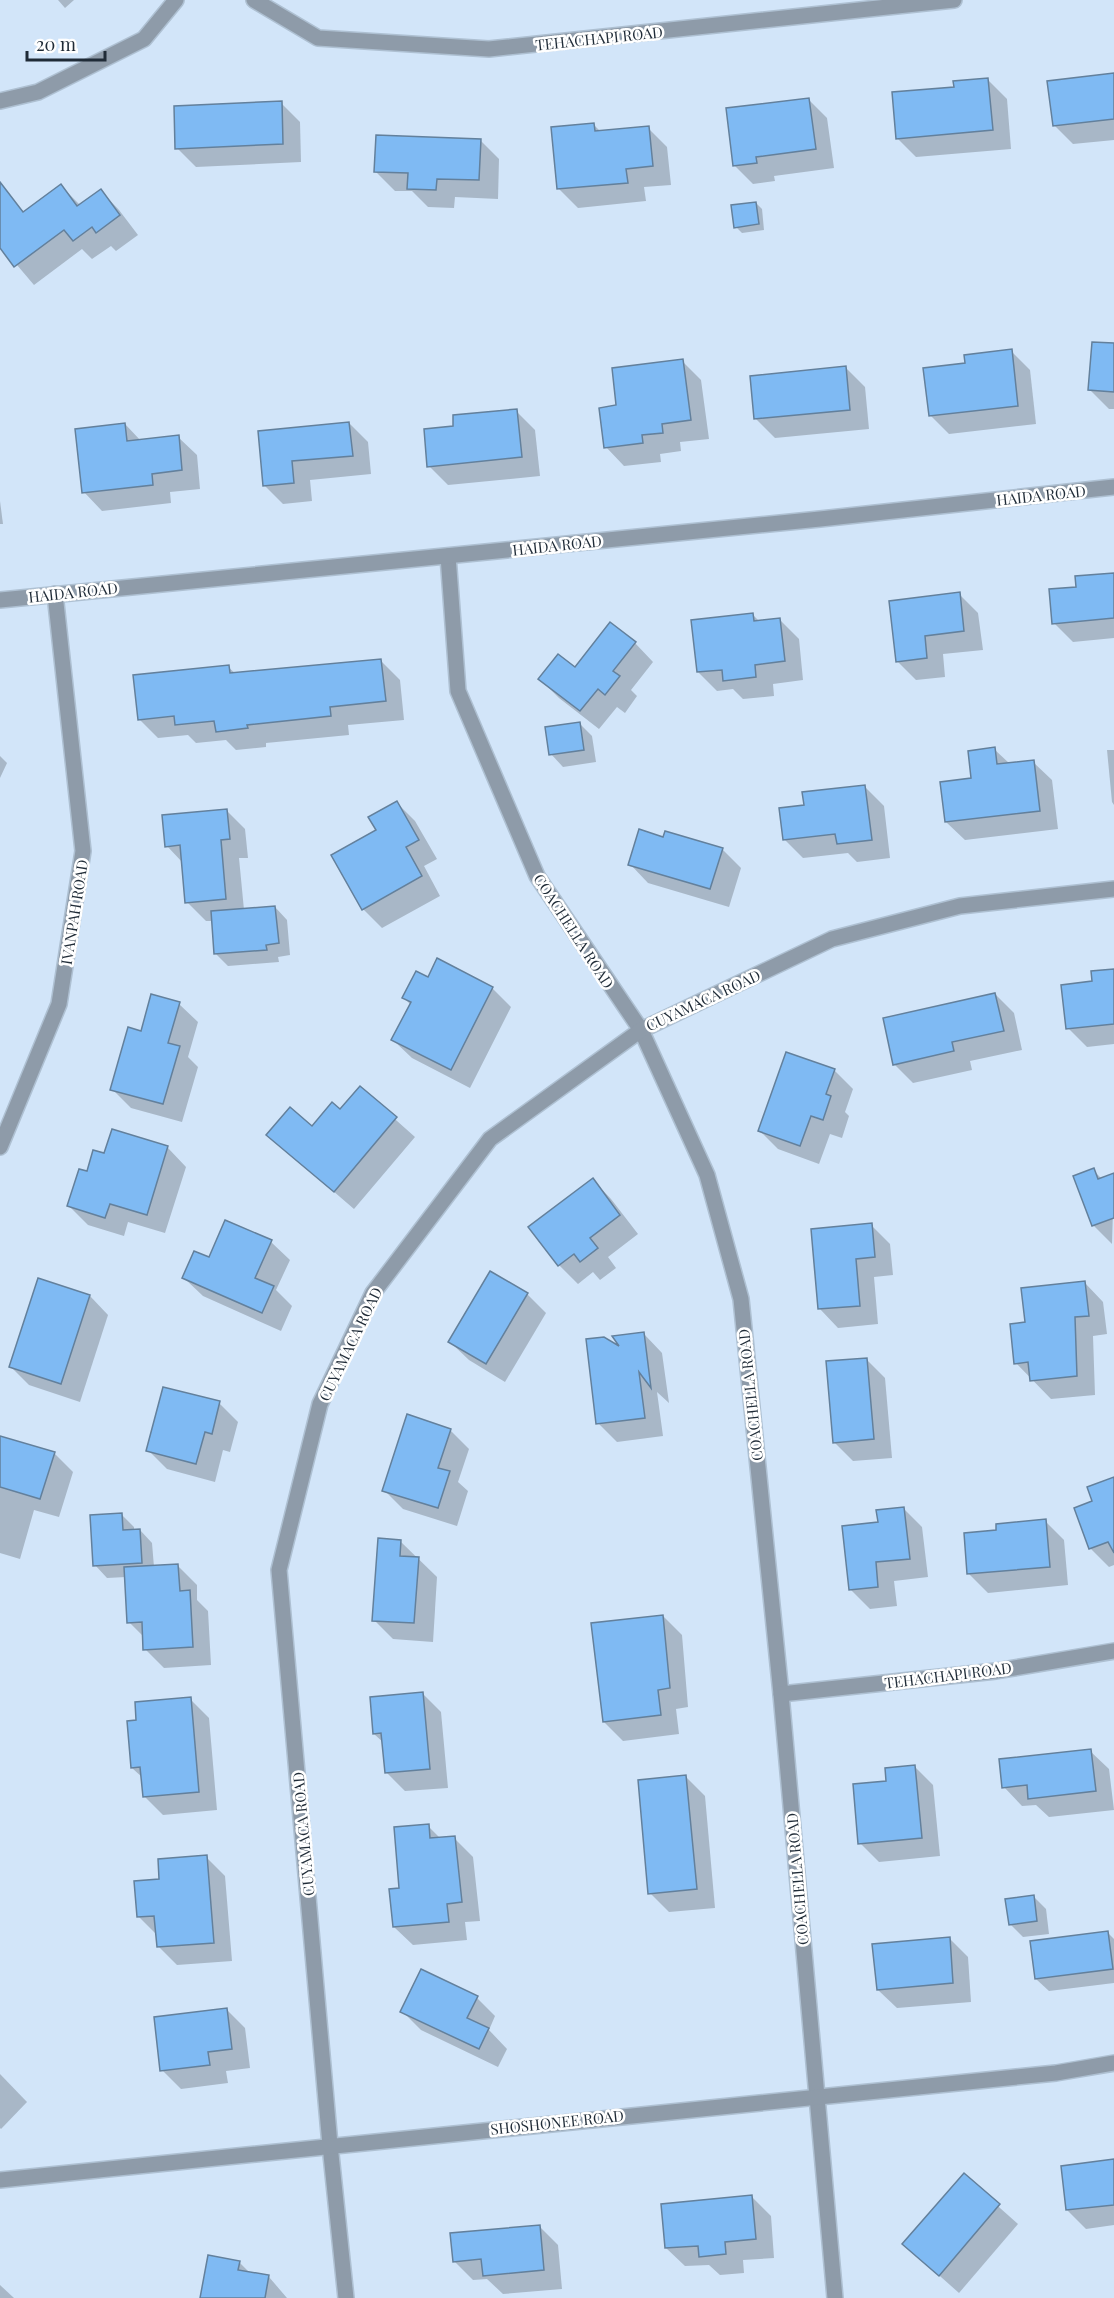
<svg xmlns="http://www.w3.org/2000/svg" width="1114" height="2298" viewBox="0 0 1114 2298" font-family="'Playfair Display',serif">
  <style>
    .shadow { fill: #0003 }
    .building { fill: #7fbaf3; stroke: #63809c; stroke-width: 1.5 }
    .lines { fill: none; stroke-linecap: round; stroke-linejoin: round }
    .minor-casing { stroke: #aec0d2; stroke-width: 18 }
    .tertiary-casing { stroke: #aec0d2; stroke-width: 18 }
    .minor { stroke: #8e9ba9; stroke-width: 15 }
    .tertiary { stroke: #8e9ba9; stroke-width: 15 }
    .labels { text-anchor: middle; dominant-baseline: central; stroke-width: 5; stroke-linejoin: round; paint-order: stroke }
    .street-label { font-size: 15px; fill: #1f2b37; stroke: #fff }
  </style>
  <rect width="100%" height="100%" fill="#d2e5f9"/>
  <g class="shadow">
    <polygon points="58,0 74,0 65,8"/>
    <polygon points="1114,74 1114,140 1073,144 1054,125"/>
    <polygon points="988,80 1007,99 1011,149 916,157 897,138 955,88"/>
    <polygon points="808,99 827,118 834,168 774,176 775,181 753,184 734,165"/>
    <polygon points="281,103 300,122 301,162 196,167 177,148"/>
    <polygon points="594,125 601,132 648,128 667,147 671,185 644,187 646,201 578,208 559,189"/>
    <polygon points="480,140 499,159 498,199 455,197 454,208 428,207 412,191 395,191 376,172"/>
    <polygon points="61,186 81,206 101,191 119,210 138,235 116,251 111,246 92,259 82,249 34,285 0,245 0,207 11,199 25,213"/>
    <polygon points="756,203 762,209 764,230 742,233 736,227"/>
    <polygon points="1114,345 1114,409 1109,409 1090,390"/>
    <polygon points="1011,351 1030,370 1036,424 949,434 930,415 967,364"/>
    <polygon points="682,361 701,380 709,439 680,442 681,451 660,454 661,462 624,466 606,447 618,407"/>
    <polygon points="846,368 865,387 869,429 775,438 756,419"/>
    <polygon points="516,411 535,430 540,476 448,485 429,466 455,427"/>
    <polygon points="349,423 368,442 371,474 310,480 312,501 283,504 264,485 259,432"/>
    <polygon points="125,424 141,441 178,437 197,455 200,489 170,492 171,503 102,511 84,492"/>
    <polygon points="0,501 3,524 0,524"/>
    <polygon points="1114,574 1114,638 1073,642 1054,623 1077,588"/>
    <polygon points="959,594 978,613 983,650 943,654 945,677 916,680 897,661"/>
    <polygon points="752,614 760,622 780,620 799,639 803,680 773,684 774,696 743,699 733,689 717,691 698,672"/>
    <polygon points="635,643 653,662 631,690 637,696 625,713 617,707 599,729 559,698 540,679 575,669"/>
    <polygon points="381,661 400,680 404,720 348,725 349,735 266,743 266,747 236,750 226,740 196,743 188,735 158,738 139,719 228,667 236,674"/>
    <polygon points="580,724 592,736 596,762 563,767 551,754"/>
    <polygon points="994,749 1010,764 1033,762 1052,780 1058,829 965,840 946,822"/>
    <polygon points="1107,750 1114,750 1114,805 1112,802"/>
    <polygon points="0,756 7,763 0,778"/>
    <polygon points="865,787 884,806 890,858 857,862 848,853 803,858 784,839 806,807"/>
    <polygon points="396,802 415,821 437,859 424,866 440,896 382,928 363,909"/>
    <polygon points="226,810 245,829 248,858 239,858 244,910 275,907 287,920 290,955 278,957 279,962 228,966 216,954 213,921 206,921 187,902 183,863 167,846"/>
    <polygon points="664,839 722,849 741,868 729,907 648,883 630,864"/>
    <polygon points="438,960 492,988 511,1007 470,1088 412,1058 393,1040 411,1005 404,998 428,979"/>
    <polygon points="1114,971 1114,1044 1087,1047 1068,1028 1094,982"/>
    <polygon points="995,994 1014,1013 1022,1050 970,1061 972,1070 913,1083 894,1064"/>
    <polygon points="179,1004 198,1022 188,1057 198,1067 182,1122 131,1108 112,1089 142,1032"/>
    <polygon points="834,1070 853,1089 845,1112 849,1116 842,1138 830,1134 819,1164 778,1149 759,1130"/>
    <polygon points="360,1088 415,1137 354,1209 268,1135 312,1128 341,1111"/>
    <polygon points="113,1131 168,1148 186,1167 165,1233 128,1222 124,1236 88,1225 69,1206 88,1173 105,1155"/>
    <polygon points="1093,1170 1102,1179 1114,1174 1112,1244 1093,1225"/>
    <polygon points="593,1180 611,1199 638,1234 608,1257 616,1268 600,1280 593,1272 578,1284 559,1265"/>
    <polygon points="871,1225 890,1244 893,1275 874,1277 878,1324 838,1328 820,1309"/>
    <polygon points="271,1242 290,1260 276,1290 292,1306 281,1331 203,1296 184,1278 209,1259"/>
    <polygon points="39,1280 90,1296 108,1315 80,1402 29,1385 10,1366"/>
    <polygon points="1085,1283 1103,1302 1107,1334 1093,1336 1095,1395 1051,1399 1016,1363"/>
    <polygon points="527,1294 546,1313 505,1382 469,1360 450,1342"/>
    <polygon points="644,1334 662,1353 669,1403 657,1392 663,1436 617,1442 598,1423 625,1351"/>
    <polygon points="866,1359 885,1378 892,1458 853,1461 834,1442"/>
    <polygon points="219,1403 238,1422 230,1452 223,1450 215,1482 167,1469 148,1450"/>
    <polygon points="450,1430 469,1449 458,1482 468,1491 457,1526 403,1509 384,1490"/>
    <polygon points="0,1437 54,1453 73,1472 59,1517 34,1510 20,1559 0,1553"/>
    <polygon points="1114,1478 1114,1565 1109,1567 1090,1548 1094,1502"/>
    <polygon points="903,1508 922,1527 928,1577 894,1581 897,1606 870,1609 851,1590 879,1523"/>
    <polygon points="121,1514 134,1527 134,1531 140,1530 152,1543 154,1567 178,1566 197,1585 197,1600 208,1611 211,1665 164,1668 145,1649 144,1637 129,1622 126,1577 107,1578 95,1565"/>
    <polygon points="1045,1521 1064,1540 1068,1585 988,1593 969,1574 998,1531"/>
    <polygon points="400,1541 437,1577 433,1642 393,1639 374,1620"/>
    <polygon points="663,1616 682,1635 688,1707 676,1709 679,1734 623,1741 604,1722"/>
    <polygon points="422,1693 441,1712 448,1788 405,1791 386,1772 384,1743 374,1734"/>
    <polygon points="190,1699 209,1718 217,1810 163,1815 144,1796 143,1778 132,1768 138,1722"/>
    <polygon points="1090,1751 1109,1769 1114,1810 1049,1817 1036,1805 1022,1806 1004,1787"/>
    <polygon points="914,1766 933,1785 940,1856 879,1862 860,1843 888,1783"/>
    <polygon points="686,1777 705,1796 715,1908 669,1912 650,1893"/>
    <polygon points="428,1826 441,1839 454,1838 473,1857 480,1921 465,1922 467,1940 413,1945 394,1927 401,1889"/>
    <polygon points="206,1857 225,1876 232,1961 177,1965 158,1946 157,1935 139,1917 161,1881"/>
    <polygon points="1033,1896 1046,1909 1049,1934 1023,1937 1010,1924"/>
    <polygon points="1107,1932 1114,1939 1114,1983 1049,1991 1036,1979"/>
    <polygon points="949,1938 968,1957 971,2002 897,2008 878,1990"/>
    <polygon points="477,1998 495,2016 489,2030 507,2049 498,2067 421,2030 402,2011"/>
    <polygon points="226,2009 245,2028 250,2068 226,2071 228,2083 181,2089 162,2070"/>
    <polygon points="0,2074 27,2102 1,2129 0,2128"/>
    <polygon points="1114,2161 1114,2225 1086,2229 1067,2210"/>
    <polygon points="964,2176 1018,2224 959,2293 904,2244"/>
    <polygon points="752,2197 771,2216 774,2258 743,2260 744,2273 720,2275 709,2265 685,2266 666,2248"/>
    <polygon points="539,2226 558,2245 562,2289 503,2294 487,2279 473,2280 454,2261"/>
    <polygon points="239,2262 250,2273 269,2277 287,2298 202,2298"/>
    <polygon points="0,2285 14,2298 0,2298"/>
  </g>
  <g class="building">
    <polygon points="1114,73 1114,119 1053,126 1047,81"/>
    <polygon points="988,78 993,130 896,139 892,92 954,87 953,81"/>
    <polygon points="809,98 816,149 756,157 757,163 733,166 726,108"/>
    <polygon points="282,101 283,144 175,149 174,106"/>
    <polygon points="594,123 595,131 649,126 653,166 626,169 628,183 557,189 551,127"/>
    <polygon points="376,135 481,139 479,180 437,179 436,190 407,189 408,173 374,172"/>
    <polygon points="0,182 23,212 61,184 77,206 101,189 120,215 96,233 92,227 73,241 64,230 14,267 0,248"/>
    <polygon points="756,202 759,224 734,228 731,205"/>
    <polygon points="1092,342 1114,343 1114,392 1088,390"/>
    <polygon points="1012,349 1018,406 929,416 923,368 965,363 964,355"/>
    <polygon points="683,359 691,420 662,424 663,433 642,435 643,443 604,448 599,408 616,405 612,368"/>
    <polygon points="846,366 850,410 754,419 750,376"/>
    <polygon points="517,409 522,457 427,467 424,429 453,426 453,415"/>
    <polygon points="349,422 353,456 292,461 294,483 263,486 258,431"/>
    <polygon points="125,423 127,441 179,435 182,470 152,474 153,485 82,493 75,429"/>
    <polygon points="1114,573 1114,618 1052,624 1049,589 1076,587 1075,576"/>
    <polygon points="960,592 964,631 925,636 927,658 896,662 889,601"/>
    <polygon points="753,613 754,621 780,618 785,661 755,665 756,677 723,681 722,670 697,672 691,620"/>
    <polygon points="610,622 636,642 613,671 620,676 605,695 598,689 580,711 538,679 558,654 575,667"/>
    <polygon points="381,659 386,701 330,707 331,716 247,725 248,728 216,732 214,721 175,725 174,716 138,720 133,675 229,665 230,673"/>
    <polygon points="580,722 584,750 549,755 545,727"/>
    <polygon points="995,747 997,764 1034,760 1040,811 945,822 940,782 971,778 968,751"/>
    <polygon points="865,785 872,840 837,844 835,834 783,840 779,808 804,805 802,792"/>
    <polygon points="397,801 419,840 406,847 422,876 362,910 331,855 376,830 368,817"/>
    <polygon points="227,809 230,839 221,840 226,899 185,903 180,845 165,847 162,815"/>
    <polygon points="639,829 663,837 665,831 723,848 710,889 628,865"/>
    <polygon points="275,906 279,943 266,945 267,950 214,954 211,911"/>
    <polygon points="437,958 493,987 451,1070 391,1040 411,1002 402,998 416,971 428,977"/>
    <polygon points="1114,969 1114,1024 1066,1029 1061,985 1092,981 1091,971"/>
    <polygon points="995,993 1004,1031 952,1042 954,1051 893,1065 883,1018"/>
    <polygon points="151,994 180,1002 168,1043 180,1046 163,1104 110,1090 128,1027 141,1031"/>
    <polygon points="786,1052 835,1069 826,1094 831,1096 823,1120 811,1116 800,1146 758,1131"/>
    <polygon points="360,1086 397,1117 334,1192 266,1135 290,1107 312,1126 332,1102 340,1109"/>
    <polygon points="112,1129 168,1146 147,1215 110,1204 105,1218 67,1206 79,1169 87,1171 93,1150 104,1153"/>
    <polygon points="1094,1168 1098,1179 1114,1173 1114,1218 1092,1226 1073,1176"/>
    <polygon points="593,1178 620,1215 590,1238 598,1248 580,1262 574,1254 558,1266 528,1227"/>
    <polygon points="225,1220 272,1240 255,1278 274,1286 262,1313 182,1278 194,1251 209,1257"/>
    <polygon points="872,1223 875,1257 856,1259 860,1306 818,1309 811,1229"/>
    <polygon points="490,1271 528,1293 486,1364 448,1342"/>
    <polygon points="38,1278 90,1295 61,1384 9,1367"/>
    <polygon points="1085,1281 1089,1316 1075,1317 1077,1376 1030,1381 1028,1362 1014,1364 1010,1324 1025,1322 1021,1288"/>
    <polygon points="644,1332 651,1388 639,1372 645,1418 596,1424 586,1339 604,1337 619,1346 612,1336"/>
    <polygon points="867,1358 874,1439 833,1443 826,1361"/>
    <polygon points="163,1387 220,1401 212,1434 205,1432 196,1464 146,1451"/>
    <polygon points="407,1414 451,1429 438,1468 450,1471 438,1508 382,1491"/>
    <polygon points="0,1436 55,1452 40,1499 0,1487"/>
    <polygon points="1114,1477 1114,1553 1108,1542 1089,1549 1074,1508 1092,1501 1087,1487"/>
    <polygon points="904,1507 910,1559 876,1562 878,1587 849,1590 842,1526 878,1522 876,1510"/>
    <polygon points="122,1513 123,1530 140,1529 142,1563 93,1566 90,1515"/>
    <polygon points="1046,1519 1050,1567 967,1574 964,1533 996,1530 996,1524"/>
    <polygon points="378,1538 401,1540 400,1556 419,1557 414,1623 372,1621"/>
    <polygon points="178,1564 180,1591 190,1590 193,1647 143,1650 142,1622 127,1623 124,1567"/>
    <polygon points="663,1615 670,1688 658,1690 661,1715 603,1722 591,1623"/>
    <polygon points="423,1692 430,1769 385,1773 381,1733 373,1734 370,1697"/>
    <polygon points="191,1697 199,1792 143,1797 140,1767 131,1768 127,1721 136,1720 135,1702"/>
    <polygon points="1091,1749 1096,1791 1028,1799 1027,1785 1002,1788 999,1759"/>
    <polygon points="915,1765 922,1838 858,1844 853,1784 886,1781 885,1768"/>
    <polygon points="686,1775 697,1889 648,1894 638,1780"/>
    <polygon points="429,1824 430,1838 455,1836 462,1902 447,1904 449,1922 393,1927 389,1889 399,1888 394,1827"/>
    <polygon points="207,1855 214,1943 157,1947 154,1916 137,1917 134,1881 159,1879 158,1859"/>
    <polygon points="1034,1895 1037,1921 1009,1925 1005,1899"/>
    <polygon points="1108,1931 1113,1969 1035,1979 1030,1941"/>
    <polygon points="950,1937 953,1983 877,1990 872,1944"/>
    <polygon points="421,1969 478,1996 467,2018 489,2028 479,2049 400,2012"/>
    <polygon points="227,2008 232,2049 208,2052 210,2065 160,2071 154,2017"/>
    <polygon points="1114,2159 1114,2205 1066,2210 1061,2166"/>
    <polygon points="964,2173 1000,2204 939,2276 902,2244"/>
    <polygon points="752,2195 756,2239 725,2242 726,2254 699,2257 698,2246 665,2248 661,2204"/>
    <polygon points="540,2225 544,2270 483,2276 481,2259 453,2262 450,2233"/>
    <polygon points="208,2255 240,2261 238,2270 269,2275 265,2298 200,2298"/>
  </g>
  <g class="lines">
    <defs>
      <g id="minor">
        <polyline points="254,0 318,38 489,49 954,0"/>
        <polyline points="0,101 38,92 144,39 176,0"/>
        <polyline points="448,556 458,691 537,876 641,1030 707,1175 741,1299 781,1694 835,2298"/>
        <polyline points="0,600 820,519 1114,487"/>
        <polyline points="0,1147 59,1004 83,851 55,594"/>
        <polyline points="781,1694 996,1671 1114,1651"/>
        <polyline points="346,2298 330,2145 279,1570 320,1404 373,1293 490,1139 641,1030 832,939 960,906 1114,889"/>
      </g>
      <polyline id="tertiary" points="0,2180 1056,2073 1114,2063"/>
    </defs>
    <use href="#minor" class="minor-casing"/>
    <use href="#tertiary" class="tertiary-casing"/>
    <use href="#minor" class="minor"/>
    <use href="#tertiary" class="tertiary"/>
  </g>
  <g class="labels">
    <g class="street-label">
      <text transform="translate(599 38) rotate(-6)">TEHACHAPI ROAD</text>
      <text transform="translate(1041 495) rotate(-6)">HAIDA ROAD</text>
      <text transform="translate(557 545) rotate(-6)">HAIDA ROAD</text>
      <text transform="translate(73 592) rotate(-6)">HAIDA ROAD</text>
      <text transform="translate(74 912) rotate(-81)">IVANPAH ROAD</text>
      <text transform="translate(574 931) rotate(57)">COACHELLA ROAD</text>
      <text transform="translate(703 1000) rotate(-25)">CUYAMACA ROAD</text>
      <text transform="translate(350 1344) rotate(-64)">CUYAMACA ROAD</text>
      <text transform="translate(750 1395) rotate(-96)">COACHELLA ROAD</text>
      <text transform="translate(948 1675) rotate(-7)">TEHACHAPI ROAD</text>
      <text transform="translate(303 1834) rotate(-95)">CUYAMACA ROAD</text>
      <text transform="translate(797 1879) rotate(-95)">COACHELLA ROAD</text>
      <text transform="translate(557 2122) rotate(-6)">SHOSHONEE ROAD</text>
    </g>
  </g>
  <path d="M27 51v9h78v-9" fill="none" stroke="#1f2b37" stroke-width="3"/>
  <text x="36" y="51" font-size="18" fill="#1f2b37" stroke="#ffffff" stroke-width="4.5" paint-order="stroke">20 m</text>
</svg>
